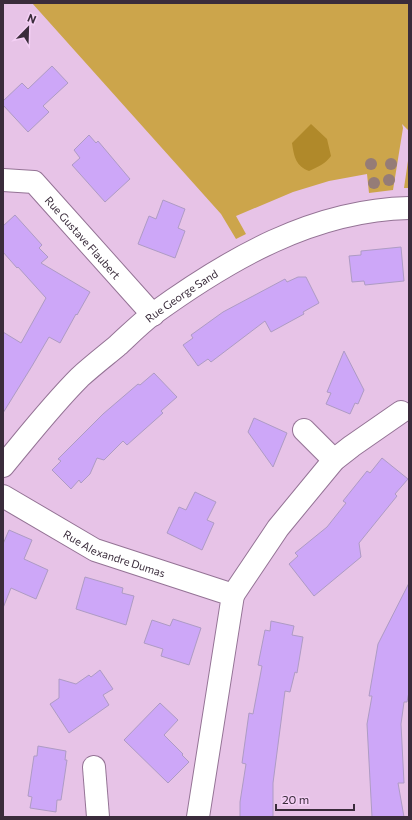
<svg xmlns="http://www.w3.org/2000/svg" width="412" height="820" viewBox="0 0 412 820" font-family="Commissioner,sans-serif">
  <style>
    .green { fill: #cca54b }
    .forest { fill: #b0892a }
    .building { fill: #cda7f8; stroke: #ae9bc4 }
    .lines { fill: none; stroke-linecap: round; stroke-linejoin: round }
    .street-casing { stroke: #947395; stroke-width: 24 }
    .street { stroke: #fff; stroke-width: 22 }
    .tree { fill: #957c77 }
    .labels { text-anchor: middle; dominant-baseline: central; stroke-width: 3; stroke-linejoin: round; paint-order: stroke }
    .street-label { font-size: 11px; fill: #3a2c3b; stroke: #f4d0f5 }
  </style>
  <rect width="100%" height="100%" fill="#e7c3e7"/>
  <g class="green">
    <polygon points="32,3 409,3 409,131 402,124 403,128 393,190 369,193 367,174 329,181 293,192 236,216 246,234 236,239 221,214"/>
    <polygon points="409,154 409,188 404,188"/>
  </g>
  <path class="forest" d="M311,124L327,139L331,156C325,164 318,167 309,171C296,166 294,157 292,143Z"/>
  <g class="building">
    <polygon points="52,66 68,83 43,106 49,112 28,132 3,105 3,101 22,83 28,89"/>
    <polygon points="89,135 96,143 98,141 130,179 105,202 72,165 80,158 74,150"/>
    <polygon points="163,200 185,209 178,228 185,231 175,258 138,244 149,216 156,219"/>
    <polygon points="15,215 42,245 39,248 48,257 41,263 90,292 77,315 76,314 60,343 49,337 32,366 3,413 3,332 21,343 46,298 18,267 17,268 3,252 3,226"/>
    <polygon points="401,247 404,281 365,285 364,281 352,282 349,256 361,255 361,251"/>
    <polygon points="298,277 306,277 319,303 303,312 304,314 271,332 265,321 211,362 208,359 198,366 183,345 193,338 191,335 223,312 285,279 287,282"/>
    <polygon points="344,351 364,390 358,404 355,403 350,414 326,404 331,393 327,392"/>
    <polygon points="154,373 177,397 161,411 163,413 127,445 123,441 104,460 97,458 90,474 81,483 79,480 71,489 52,470 61,461 58,459 103,414 138,384 140,385"/>
    <polygon points="254,418 287,433 273,467 248,432"/>
    <polygon points="382,458 408,479 395,494 397,496 359,543 361,557 314,596 289,564 298,556 295,553 327,527 346,503 343,501 367,471 370,473"/>
    <polygon points="195,492 216,502 207,520 214,523 202,550 167,533 179,507 186,510"/>
    <polygon points="9,530 32,540 24,559 48,570 36,599 11,588 3,608 3,544"/>
    <polygon points="85,577 123,588 122,593 134,596 126,625 76,609"/>
    <polygon points="409,583 409,692 407,702 404,702 401,724 404,783 398,783 404,817 372,817 367,724 372,696 369,696 378,644"/>
    <polygon points="173,619 201,628 189,665 161,656 163,649 144,643 152,620 170,626"/>
    <polygon points="271,621 294,626 292,635 303,637 297,673 295,672 290,692 285,691 273,783 273,817 240,817 240,802 246,764 242,763 249,713 253,714 262,666 258,665 265,630 270,631"/>
    <polygon points="100,670 113,689 103,695 109,705 69,733 50,704 59,698 59,679 76,684 89,675 91,677"/>
    <polygon points="160,703 178,720 164,735 183,754 182,755 189,762 168,783 124,740"/>
    <polygon points="38,746 66,751 65,760 67,760 61,800 57,800 56,812 30,808 32,797 28,796 34,756 37,756"/>
  </g>
  <g class="lines">
    <defs>
      <g id="street">
        <path id="s1" d="M3,180L34,182L153,315"/>
        <polyline points="304,430 334,460"/>
        <path id="s2" d="M3,466C28,436 52,405 80,377C92,366 105,356 117,346C129,335 141,323 153,314C229,259 313,210 409,208"/>
        <path id="s3" d="M3,496L95,550L233,595L198,817"/>
        <polyline points="233,595 278,528 334,460 352,446 401,412"/>
        <polyline points="94,767 98,817"/>
      </g>
    </defs>
    <use href="#street" class="street-casing"/>
    <use href="#street" class="street"/>
  </g>
  <g class="tree">
    <circle cx="371" cy="164" r="6"/>
    <circle cx="391" cy="164" r="6"/>
    <circle cx="389" cy="180" r="6"/>
    <circle cx="374" cy="183" r="6"/>
  </g>
  <g class="labels">
    <g class="street-label">
      <text stroke="none"><textPath href="#s1" startOffset="105">Rue Gustave Flaubert</textPath></text>
      <text stroke="none"><textPath href="#s2" startOffset="248">Rue George Sand</textPath></text>
      <text stroke="none"><textPath href="#s3" startOffset="126">Rue Alexandre Dumas</textPath></text>
    </g>
  </g>
  <rect width="412" height="820" fill="none" stroke="#3a2c3b" stroke-width="8"/>
  <g transform="translate(28 28) rotate(23)" stroke="#f4d0f5" stroke-width="3" paint-order="stroke">
  <path d="M0-3L7 15L0 10L-7 15Z" fill="#3a2c3b"/>
  <text y="-6" font-size="11" font-weight="bold" text-anchor="middle" fill="#3a2c3b">N</text>
  </g>
  <path d="M276 804v6h78v-6" fill="none" stroke="#3a2c3b" stroke-width="2"/>
  <text x="282" y="804" font-size="12" fill="#3a2c3b" stroke="#f4d0f5" stroke-width="3" paint-order="stroke">20 m</text>
</svg>
